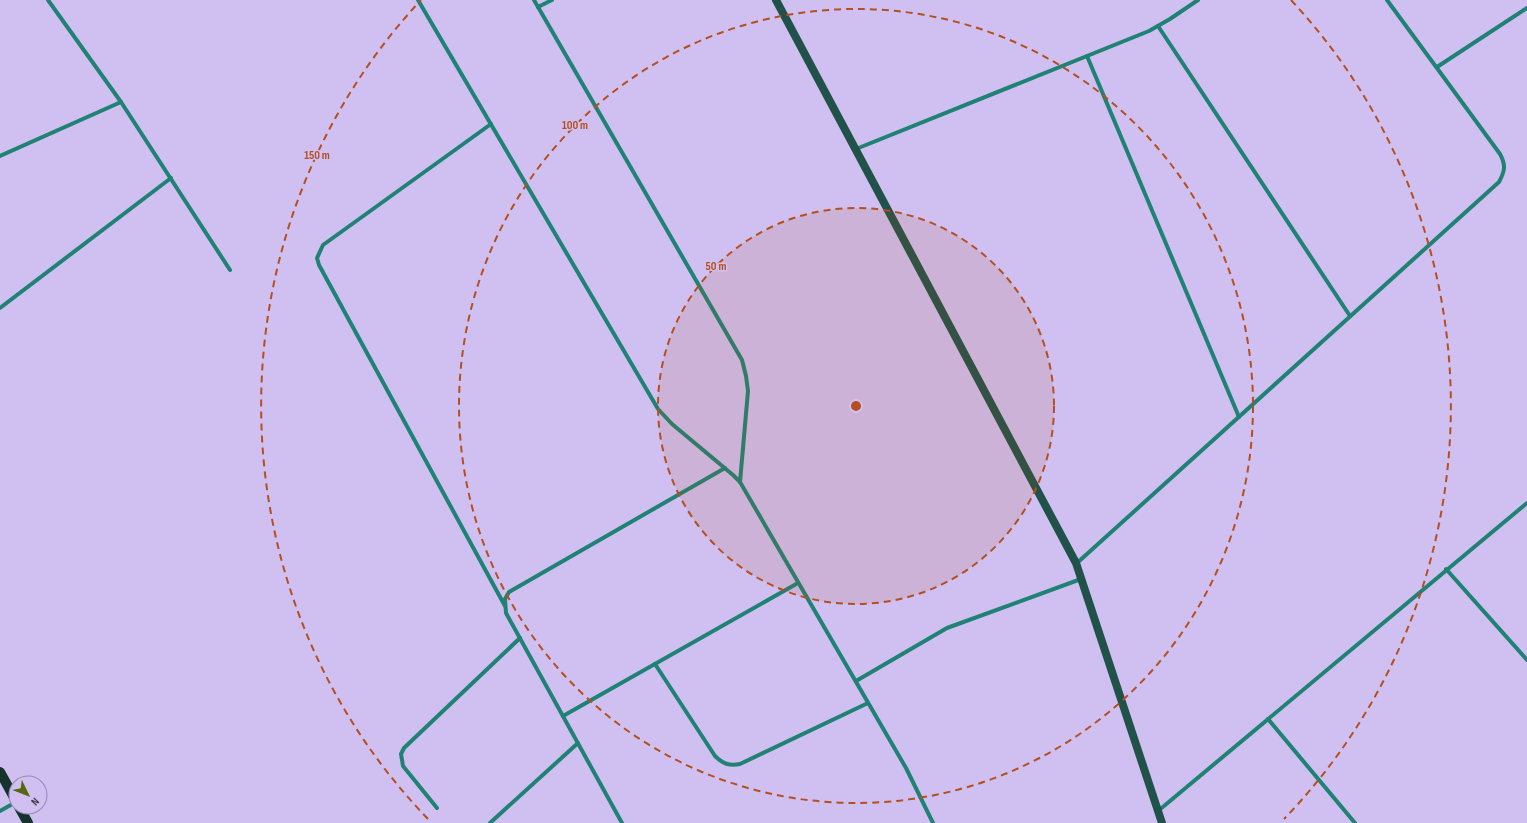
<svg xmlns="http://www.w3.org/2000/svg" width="1527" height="823" viewBox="0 0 1527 823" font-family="'Sofia Sans Condensed',sans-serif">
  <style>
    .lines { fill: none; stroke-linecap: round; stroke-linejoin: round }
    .street { stroke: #1f8274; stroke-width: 4 }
    .secondary { stroke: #215249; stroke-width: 8 }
    .primary { stroke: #17312d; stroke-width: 10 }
    .ring { fill: none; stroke: #b54f1f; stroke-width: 2; stroke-dasharray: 7 5 }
    .centre { fill: #b54f1f; stroke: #d0c0f1; stroke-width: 2 }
    .ring-label { font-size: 12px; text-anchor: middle; font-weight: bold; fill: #b54f1f; stroke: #d0c0f1; stroke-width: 3; stroke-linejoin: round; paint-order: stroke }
  </style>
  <rect width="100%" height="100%" fill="#d0c0f1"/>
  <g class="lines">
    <g class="street">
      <polyline points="48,0 121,102 230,270"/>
      <polyline points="418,0 658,409 672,424 733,475 740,482 906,768 933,823"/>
      <polyline points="534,0 742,360 746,376 748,391 740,482"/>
      <polyline points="538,7 552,0"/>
      <polyline points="1158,26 1350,316"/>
      <polyline points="1087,56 1239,417"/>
      <polyline points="1437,67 1527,8"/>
      <polyline points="491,124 323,245 317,258 319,265 505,606"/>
      <polyline points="856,149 1149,31 1170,19 1198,0"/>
      <polyline points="0,156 121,102"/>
      <polyline points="0,308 171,178"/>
      <path d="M1077,563L1499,182C1505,171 1506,165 1500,154L1387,0"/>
      <polyline points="1446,569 1527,660"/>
      <path d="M655,664L715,756C723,764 729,766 740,764L868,703"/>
      <polyline points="856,681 947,628 1081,579"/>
      <polyline points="563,716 798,583"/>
      <polyline points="1268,719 1355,823"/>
      <polyline points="437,808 403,766 401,754 404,748 520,638"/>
      <polyline points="0,811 16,802"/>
      <polyline points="1158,811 1527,503"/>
      <polyline points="490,823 578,743"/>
      <polyline points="622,823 506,613 505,599 509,592 725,468"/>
    </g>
    <polyline class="secondary" points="776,0 1076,563 1162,823"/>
    <g class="primary">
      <polyline points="0,772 16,801"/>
      <polyline points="19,807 28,823"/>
    </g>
  </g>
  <circle cx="856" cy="406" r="198" fill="#b54f1f" fill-opacity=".12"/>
  <g class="ring">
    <circle cx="856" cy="406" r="198"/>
    <circle cx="856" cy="406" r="397"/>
    <path d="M428 819A595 595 0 0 1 421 0M1291 0A595 595 0 0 1 1284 819"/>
  </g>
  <circle cx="856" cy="406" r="6" class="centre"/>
  <g class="ring-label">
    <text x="575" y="129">100 m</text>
    <text x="317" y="159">150 m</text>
    <text x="716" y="270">50 m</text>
  </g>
  <g transform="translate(28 795) rotate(133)"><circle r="19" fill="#d0c0f1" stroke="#968aaf"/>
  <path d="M0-3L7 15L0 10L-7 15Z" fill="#566710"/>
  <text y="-6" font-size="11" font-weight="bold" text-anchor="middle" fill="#3f384c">N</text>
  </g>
</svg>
